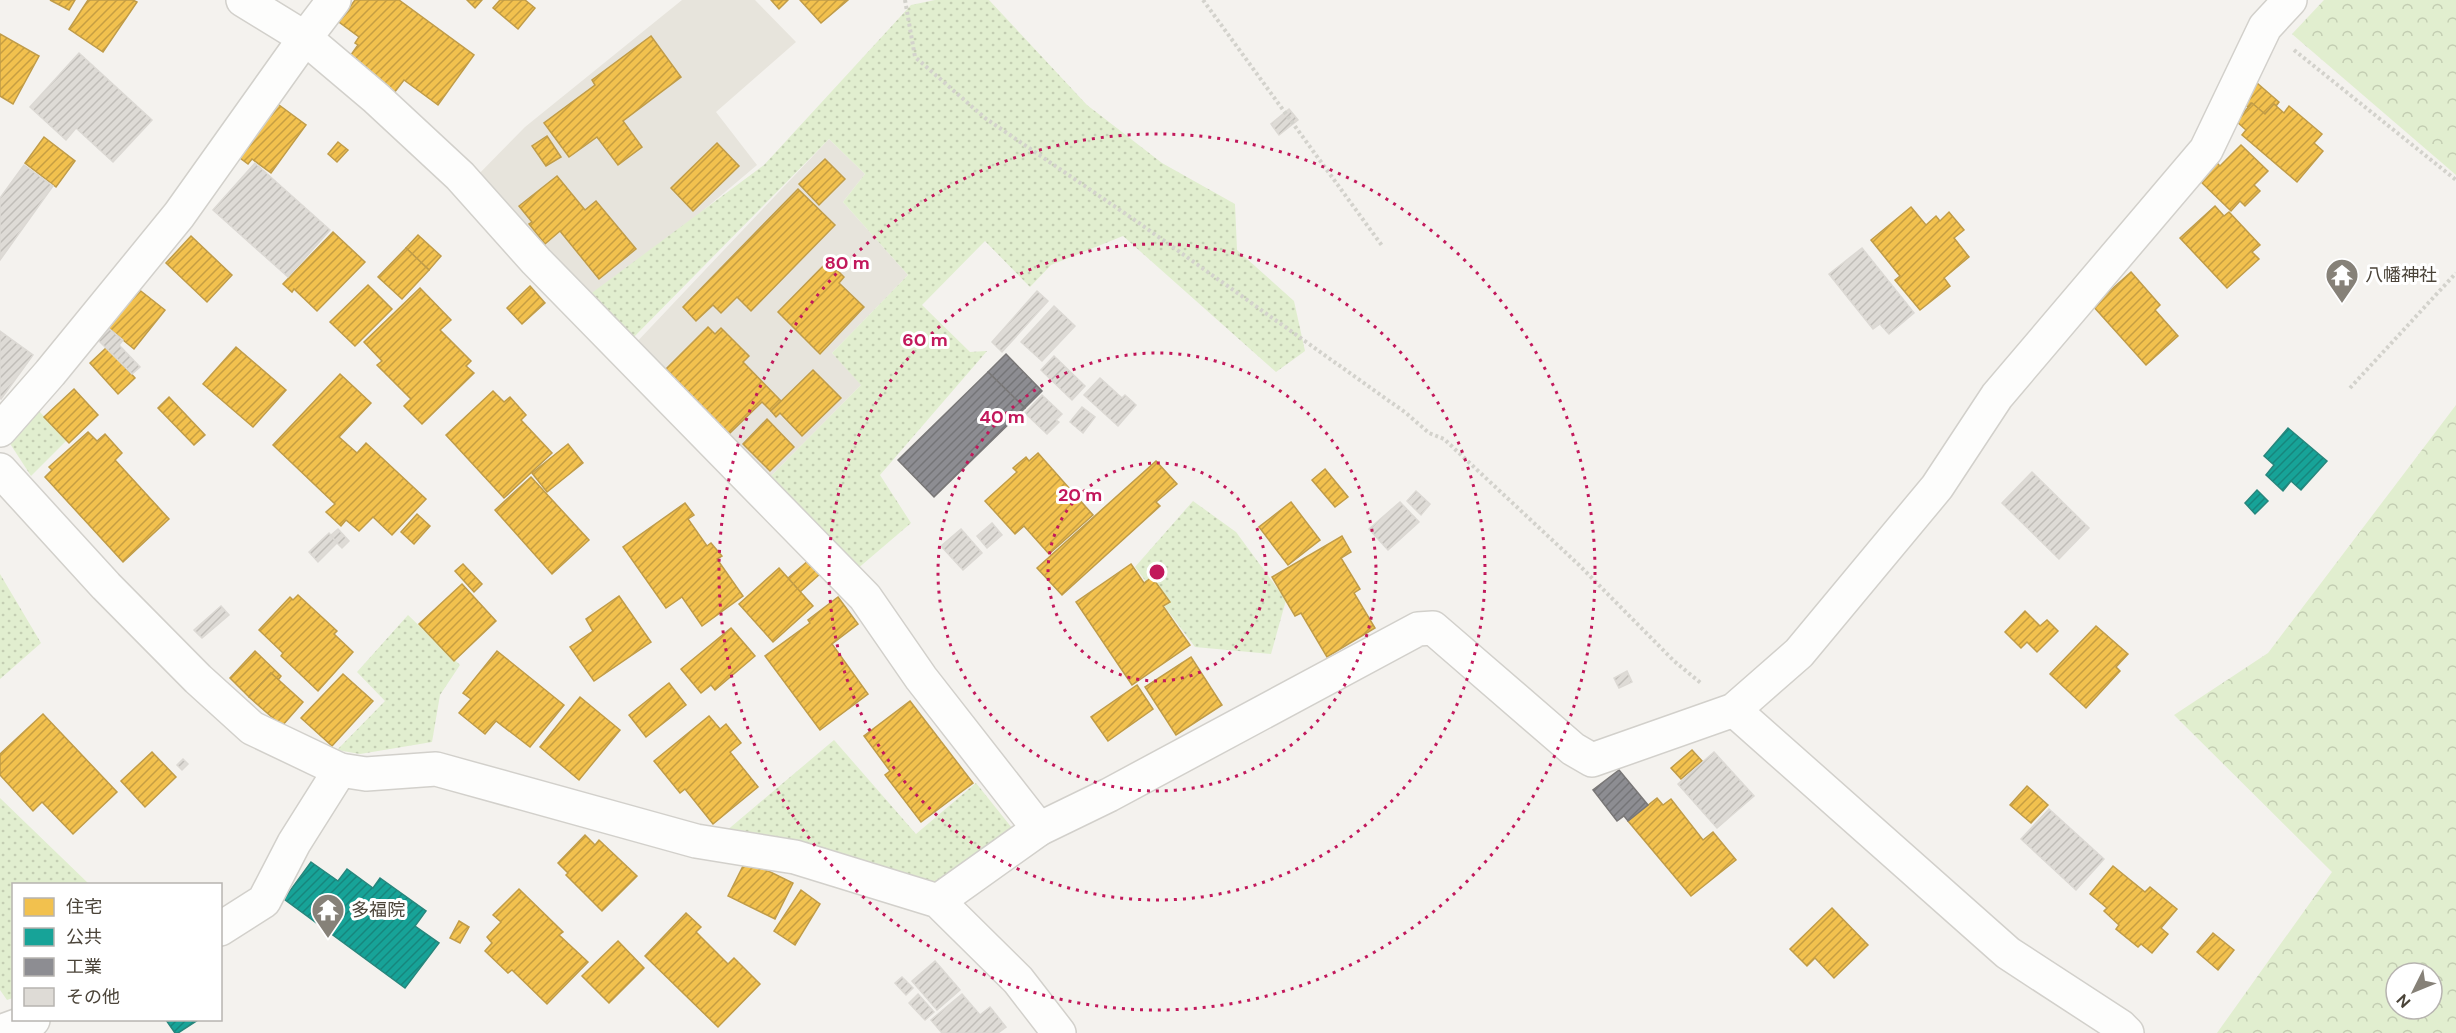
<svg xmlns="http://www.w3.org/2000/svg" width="2456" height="1033" viewBox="0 0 2456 1033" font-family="'DM Sans','Noto Sans JP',sans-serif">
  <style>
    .residential { fill: #e7e4dc }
    .grass { fill: url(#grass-dots) }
    .forest { fill: url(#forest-crowns); fill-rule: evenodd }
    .homes { fill: url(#homes-hatch); stroke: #c09c48; stroke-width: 1.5 }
    .public { fill: url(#public-hatch); stroke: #27867c; stroke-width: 1.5 }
    .industry { fill: url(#industry-hatch); stroke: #797777; stroke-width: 1.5 }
    .building { fill: url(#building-hatch); stroke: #dcd9d4; stroke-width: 1.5 }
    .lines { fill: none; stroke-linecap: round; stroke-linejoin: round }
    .street-casing { stroke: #d2d0cb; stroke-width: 36 }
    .path { stroke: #d3d2cc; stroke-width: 4; stroke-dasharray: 3 3; stroke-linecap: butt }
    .street { stroke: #fdfdfc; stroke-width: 33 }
    .ring { fill: none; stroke: #c2185b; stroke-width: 3; stroke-dasharray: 3 6 }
    .labels { text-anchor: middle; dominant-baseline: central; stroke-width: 6; stroke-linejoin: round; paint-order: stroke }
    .poi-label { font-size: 18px; fill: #4b4439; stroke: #fff; text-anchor: start }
    .centre { fill: #c2185b; stroke: #fff; stroke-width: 3 }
    .ring-label { font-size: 18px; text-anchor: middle; font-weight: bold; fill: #c2185b; stroke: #fff; stroke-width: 6; stroke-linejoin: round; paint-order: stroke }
  </style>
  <defs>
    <pattern id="grass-dots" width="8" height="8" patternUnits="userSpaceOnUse" patternTransform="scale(1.5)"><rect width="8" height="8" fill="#e1eecf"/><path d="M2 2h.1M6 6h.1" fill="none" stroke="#c3cdb2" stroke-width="1.8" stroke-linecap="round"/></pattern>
    <pattern id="forest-crowns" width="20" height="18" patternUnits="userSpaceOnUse" patternTransform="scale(1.5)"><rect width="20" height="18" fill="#e1eecf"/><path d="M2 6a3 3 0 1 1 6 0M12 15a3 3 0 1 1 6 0" fill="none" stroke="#c3cdb2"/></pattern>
    <pattern id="homes-hatch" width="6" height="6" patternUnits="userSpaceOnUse" patternTransform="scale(1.5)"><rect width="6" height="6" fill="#f2c14e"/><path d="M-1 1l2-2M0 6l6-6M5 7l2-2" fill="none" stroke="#c69e42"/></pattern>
    <pattern id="public-hatch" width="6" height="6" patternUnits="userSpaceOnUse" patternTransform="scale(1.5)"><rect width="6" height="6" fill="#17a398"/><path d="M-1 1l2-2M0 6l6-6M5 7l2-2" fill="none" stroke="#17867d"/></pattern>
    <pattern id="industry-hatch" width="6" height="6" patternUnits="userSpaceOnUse" patternTransform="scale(1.5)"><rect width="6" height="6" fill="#8d8d92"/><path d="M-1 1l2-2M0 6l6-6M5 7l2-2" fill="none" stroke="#757578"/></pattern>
    <pattern id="building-hatch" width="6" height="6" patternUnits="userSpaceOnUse" patternTransform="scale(1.5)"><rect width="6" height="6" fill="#dedbd6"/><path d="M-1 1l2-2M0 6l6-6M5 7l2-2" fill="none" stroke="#c0bdb8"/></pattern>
  </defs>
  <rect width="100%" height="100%" fill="#f4f2ee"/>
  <g class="residential">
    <polygon points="682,0 755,0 796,42 716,112 757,165 589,307 470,183 525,127"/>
    <polygon points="829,139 865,174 843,202 908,275 832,353 862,384 765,482 633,346"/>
  </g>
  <g class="grass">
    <polygon points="935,0 989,0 1087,105 1162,163 1235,204 1237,250 1294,301 1305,351 1276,372 1123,236 1051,265 1030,287 985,241 922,305 970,352 987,351 880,475 911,523 856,570 765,482 861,385 832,353 908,275 843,202 865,174 829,139 629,342 585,298 764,165 911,5"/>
    <polygon points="37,409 67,440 31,476 9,442"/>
    <polygon points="1193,501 1236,532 1286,600 1271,654 1195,647 1135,567"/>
    <polygon points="0,574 41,643 0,679"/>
    <polygon points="408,615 460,665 440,695 432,742 360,754 337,750 385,701 357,672"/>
    <polygon points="834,740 916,834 976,783 1012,828 925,890 725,832"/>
    <polygon points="0,798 89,884 14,884 13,998 7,1000 0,990"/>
  </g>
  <g class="forest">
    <polygon points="2324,0 2456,0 2456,175 2292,34"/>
    <path d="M2456,405V1033H2217L2332,872L2174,715L2268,653ZM2396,973H2432V1009H2396Z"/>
  </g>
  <g class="homes">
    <polygon points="50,0 75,0 69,10"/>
    <polygon points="88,0 133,0 137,2 103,52 69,29"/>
    <polygon points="355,0 399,0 474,55 438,105 404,80 394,93 348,59 358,45 355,43 359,37 339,22"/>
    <polygon points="467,0 482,0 475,8"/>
    <polygon points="500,0 525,0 535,8 518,29 493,8"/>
    <polygon points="771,0 788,0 779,9"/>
    <polygon points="800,0 848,0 821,23"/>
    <polygon points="0,34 39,56 13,104 0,96"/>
    <polygon points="651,36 681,77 623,121 642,147 618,165 597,137 569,157 544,123 595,85 592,80"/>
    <polygon points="2257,83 2279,102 2276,106 2274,104 2265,114 2251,103 2248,107 2245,105"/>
    <polygon points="275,102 306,125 271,173 252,159 248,164 236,155"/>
    <polygon points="2252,103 2265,114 2274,104 2284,113 2289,106 2322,134 2314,143 2323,151 2297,182 2242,135 2246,130 2236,121"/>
    <polygon points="547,136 561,157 546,166 532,146"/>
    <polygon points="44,137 75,161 56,187 25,163"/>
    <polygon points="338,142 348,150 337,162 328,154"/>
    <polygon points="717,143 739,166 693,211 671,188"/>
    <polygon points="2241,145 2268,171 2254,185 2260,191 2245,206 2240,201 2231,211 2197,178 2214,160 2220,166"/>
    <polygon points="825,159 845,179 819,205 799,184"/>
    <polygon points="557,176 585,210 596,201 636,249 599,279 560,231 545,244 529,224 532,222 519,206"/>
    <polygon points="798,189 835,225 751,311 737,297 721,313 713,305 696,321 683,307"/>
    <polygon points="2215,206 2224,216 2229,212 2260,245 2252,252 2259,259 2227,288 2180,238"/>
    <polygon points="1911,207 1926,225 1936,216 1940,221 1949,212 1964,230 1954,238 1969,257 1944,278 1950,286 1920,310 1895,280 1900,276 1871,240"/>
    <polygon points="333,232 365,262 317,311 294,289 292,292 283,284"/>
    <polygon points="418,235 441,256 429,270 406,248"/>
    <polygon points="191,236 232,275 207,302 166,263"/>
    <polygon points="406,248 429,270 402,299 378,277"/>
    <polygon points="828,261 844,277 839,283 864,307 820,354 778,312"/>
    <polygon points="2131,272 2160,305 2155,310 2178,336 2146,365 2093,306"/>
    <polygon points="368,285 392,309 355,346 330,322"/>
    <polygon points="530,286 545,303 522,324 507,308"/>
    <polygon points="137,288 165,310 134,349 106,326"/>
    <polygon points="420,288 451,320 440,330 471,361 466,366 474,373 422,424 404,406 411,399 377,365 382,361 364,342"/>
    <polygon points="708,327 715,334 721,328 749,356 743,362 781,401 771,411 762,402 729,434 666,369"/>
    <polygon points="107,347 135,378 118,394 90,363"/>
    <polygon points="236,347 286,390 253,427 203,384"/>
    <polygon points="813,370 841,398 802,436 780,413 776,417 771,411"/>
    <polygon points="340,374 371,403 339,437 357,453 366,443 426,499 392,535 373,517 359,531 346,520 341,526 326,512 335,504 273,445"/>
    <polygon points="74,389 98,415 69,443 44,417"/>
    <polygon points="493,391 504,402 510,397 526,415 521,420 552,453 504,498 446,435"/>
    <polygon points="169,397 205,435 194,445 158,408"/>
    <polygon points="767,419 794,447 770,471 743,444"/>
    <polygon points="88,432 97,441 105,434 122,453 115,460 169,519 123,562 45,477 52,470 49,467"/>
    <polygon points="568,444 583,463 547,492 532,473"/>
    <polygon points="1038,453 1093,515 1049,554 1024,526 1015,534 985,501 1017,472 1013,468 1026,457 1029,461"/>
    <polygon points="1156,461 1177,484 1156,502 1160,506 1062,595 1037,568"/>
    <polygon points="1325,469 1348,497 1335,507 1312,480"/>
    <polygon points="531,477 589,540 552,574 495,510"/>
    <polygon points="1291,502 1320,540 1288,565 1259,527"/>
    <polygon points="685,503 694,515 688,519 707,546 711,543 722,556 717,559 743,596 702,626 682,597 666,608 623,547"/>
    <polygon points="417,514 430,526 414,544 401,532"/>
    <polygon points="1342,536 1351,552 1341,558 1360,589 1354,593 1375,628 1327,657 1301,613 1295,616 1272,577"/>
    <polygon points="809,560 821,573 800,592 788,578"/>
    <polygon points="463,564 482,584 474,592 455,571"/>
    <polygon points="1131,564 1144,583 1152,577 1170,602 1163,606 1190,645 1132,685 1076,602"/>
    <polygon points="779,568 813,606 773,642 739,604"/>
    <polygon points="462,584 496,621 454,661 419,624"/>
    <polygon points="298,595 337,631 334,634 353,652 318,691 281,656 283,653 259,630 290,597 293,600"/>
    <polygon points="619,596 651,642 594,681 570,647 593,631 586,619"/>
    <polygon points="838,597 858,624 832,644 868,694 820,730 765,656 810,623 808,620"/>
    <polygon points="2025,611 2040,626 2047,620 2058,631 2037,652 2027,642 2021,648 2005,632"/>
    <polygon points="2096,626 2128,654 2116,667 2120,671 2086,708 2050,674"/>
    <polygon points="731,628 755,656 715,690 711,685 701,693 681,669"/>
    <polygon points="255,651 281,676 278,680 271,673 249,697 230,678"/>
    <polygon points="497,651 564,705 530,747 496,721 485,734 459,713 471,699 463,693"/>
    <polygon points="1191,657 1222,705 1176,735 1145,687"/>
    <polygon points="271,673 303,702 282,726 249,697"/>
    <polygon points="343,674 373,701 332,746 301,718"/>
    <polygon points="669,683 686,705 646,737 629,715"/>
    <polygon points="1137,685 1153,709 1108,741 1091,717"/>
    <polygon points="580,697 620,730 579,780 540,747"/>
    <polygon points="910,701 973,783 921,822 885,775 890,771 864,736"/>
    <polygon points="43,714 117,792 73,834 42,802 33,811 0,775 0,754"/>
    <polygon points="709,716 720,729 726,724 741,743 730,752 758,787 713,824 685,789 680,793 654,761"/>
    <polygon points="1692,750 1702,761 1681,779 1671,768"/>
    <polygon points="152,752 176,777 145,807 121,781"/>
    <polygon points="2027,786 2048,805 2031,823 2010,805"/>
    <polygon points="1657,798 1663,805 1671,799 1703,840 1713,832 1736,860 1691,896 1628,821"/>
    <polygon points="585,835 595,845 599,840 637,876 602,911 566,875 568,873 558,863"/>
    <polygon points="746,860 793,883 775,919 728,896"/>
    <polygon points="2113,866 2145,892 2150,887 2177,909 2161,928 2168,934 2152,953 2141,944 2138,947 2116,929 2119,925 2104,911 2107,908 2090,894"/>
    <polygon points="519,889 563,932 559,935 588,962 547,1004 512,970 508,973 485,951 492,943 487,937 501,922 493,915"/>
    <polygon points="801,890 820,904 795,945 774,931"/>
    <polygon points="1832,908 1868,945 1834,978 1815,958 1807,966 1790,949"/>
    <polygon points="686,913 701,927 696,932 728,964 734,958 760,984 718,1027 645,956"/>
    <polygon points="459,921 469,927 460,943 450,938"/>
    <polygon points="2213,933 2234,950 2218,970 2197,952"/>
    <polygon points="618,941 644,968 609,1003 582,976"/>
  </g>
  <g class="public">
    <polygon points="2288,428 2327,461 2301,490 2291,481 2283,491 2266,475 2274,465 2264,456"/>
    <polygon points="2257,490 2268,501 2255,514 2245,503"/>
    <polygon points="311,862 338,881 347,869 373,888 380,878 426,911 415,926 439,943 405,988 284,899"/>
    <polygon points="166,1020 198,1020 178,1033 175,1033"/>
  </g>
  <g class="industry">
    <polygon points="1006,354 1042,391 1025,408 988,372"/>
    <polygon points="988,372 1025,408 934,497 898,460"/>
    <polygon points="1619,770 1648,805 1628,821 1624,816 1617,821 1593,790"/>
  </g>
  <g class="building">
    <polygon points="79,53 152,120 113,162 76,128 66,140 30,107"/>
    <polygon points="1289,109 1298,120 1279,135 1271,124"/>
    <polygon points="255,163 330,230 288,277 213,210"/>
    <polygon points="24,165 53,186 0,260 0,198"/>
    <polygon points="1862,248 1914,313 1889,334 1880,324 1873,329 1829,274"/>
    <polygon points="1037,291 1048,301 1002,352 992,342"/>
    <polygon points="1054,306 1075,326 1042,361 1021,342"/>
    <polygon points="106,326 123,340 119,345 140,367 132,374 96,338"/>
    <polygon points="0,331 33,355 1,399 0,398"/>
    <polygon points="1054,356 1085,386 1072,400 1041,370"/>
    <polygon points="1100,378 1122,398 1125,395 1136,405 1118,426 1084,395"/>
    <polygon points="1042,395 1062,414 1056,420 1059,422 1047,434 1025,413"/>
    <polygon points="1082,407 1095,417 1083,433 1070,422"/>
    <polygon points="2032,472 2089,528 2059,559 2002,503"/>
    <polygon points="1416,491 1430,504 1421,515 1407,501"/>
    <polygon points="1400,502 1419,522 1388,550 1369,529"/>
    <polygon points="992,523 1002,535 987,548 977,536"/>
    <polygon points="338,529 349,541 342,548 330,536"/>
    <polygon points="961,529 982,553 963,570 941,546"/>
    <polygon points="329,533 337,543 318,562 309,552"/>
    <polygon points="221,606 229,615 202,638 194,630"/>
    <polygon points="1627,671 1632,682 1619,688 1614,678"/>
    <polygon points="1714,752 1754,796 1717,828 1678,784"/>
    <polygon points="183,759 188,764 182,770 177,765"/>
    <polygon points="2049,809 2104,859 2076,890 2021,839"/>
    <polygon points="935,961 960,990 937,1010 912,981"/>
    <polygon points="902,977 913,988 906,995 895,983"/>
    <polygon points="918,994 934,1012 925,1020 909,1003"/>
    <polygon points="962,994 980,1015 990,1007 1006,1027 998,1033 942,1033 931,1020"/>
  </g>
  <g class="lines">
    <defs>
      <g id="street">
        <polyline points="243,0 305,38 376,98 460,176 536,261 865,597 921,678 1039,829"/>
        <polyline points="0,430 50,373 179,215 305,38 334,0"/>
        <polyline points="0,470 106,586 198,679 252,728 340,770 366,774 436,769 696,841 795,857 938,901 1018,980 1059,1033"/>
        <polyline points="1734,710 2008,953 2120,1026 2127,1033"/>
        <polyline points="938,901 1039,829 1109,795 1418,629 1433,628 1573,749 1592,760 1734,710 1799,653 1937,487 1997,396 2206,150 2265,27 2290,0"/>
        <polyline points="220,929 264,901 294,843 340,770"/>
        <polyline points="0,1032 33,1020"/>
      </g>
    </defs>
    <use href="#street" class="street-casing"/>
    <g class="path">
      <polyline points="905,0 915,57 985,118 1139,223 1406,413 1429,433 1444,439 1579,565 1674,661 1702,684"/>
      <polyline points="1203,0 1383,247"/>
      <polyline points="2294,50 2456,180"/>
      <polyline points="2350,388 2456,273"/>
    </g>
    <use href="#street" class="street"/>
  </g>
  <g class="ring">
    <circle cx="1157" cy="572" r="109"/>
    <circle cx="1157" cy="572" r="219"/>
    <circle cx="1157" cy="572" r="328"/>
    <circle cx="1157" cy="572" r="438"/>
  </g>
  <defs>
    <symbol id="temple-pin" viewBox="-11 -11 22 30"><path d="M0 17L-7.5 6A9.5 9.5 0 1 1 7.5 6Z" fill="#868178" stroke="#fff"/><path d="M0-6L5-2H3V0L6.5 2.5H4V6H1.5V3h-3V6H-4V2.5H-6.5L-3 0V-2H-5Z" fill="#fff"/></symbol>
  </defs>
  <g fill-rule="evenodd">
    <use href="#temple-pin" x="2323" y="256" width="38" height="52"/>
    <use href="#temple-pin" x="309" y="891" width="38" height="52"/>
  </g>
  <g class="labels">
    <g class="poi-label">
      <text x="2365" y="275">八幡神社</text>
      <text x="351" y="910">多福院</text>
    </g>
  </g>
  <circle cx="1157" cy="572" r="9" class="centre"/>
  <g class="ring-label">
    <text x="847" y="269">80 m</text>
    <text x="925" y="346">60 m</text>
    <text x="1002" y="423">40 m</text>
    <text x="1080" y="501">20 m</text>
  </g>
  <rect x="12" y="883" width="210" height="138" fill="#ffffff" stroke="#b7b4b0" stroke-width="1.5"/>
  <rect x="24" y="898" width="30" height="18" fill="#f2c14e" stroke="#b7b4b0" stroke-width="1.5"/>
  <text x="66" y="913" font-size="18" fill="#4b4439">住宅</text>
  <rect x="24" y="928" width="30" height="18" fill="#17a398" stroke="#b7b4b0" stroke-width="1.5"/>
  <text x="66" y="943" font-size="18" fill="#4b4439">公共</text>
  <rect x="24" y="958" width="30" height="18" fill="#8d8d92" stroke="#b7b4b0" stroke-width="1.5"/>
  <text x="66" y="973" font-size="18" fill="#4b4439">工業</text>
  <rect x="24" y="988" width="30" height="18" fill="#dedbd6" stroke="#b7b4b0" stroke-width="1.5"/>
  <text x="66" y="1003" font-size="18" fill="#4b4439">その他</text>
  <g transform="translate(2414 991) rotate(227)"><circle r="28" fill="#ffffff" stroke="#b7b4b0" stroke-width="1.5"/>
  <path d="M0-4.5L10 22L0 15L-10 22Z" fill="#868178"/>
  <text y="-9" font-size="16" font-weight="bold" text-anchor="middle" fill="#4b4439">N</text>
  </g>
</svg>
